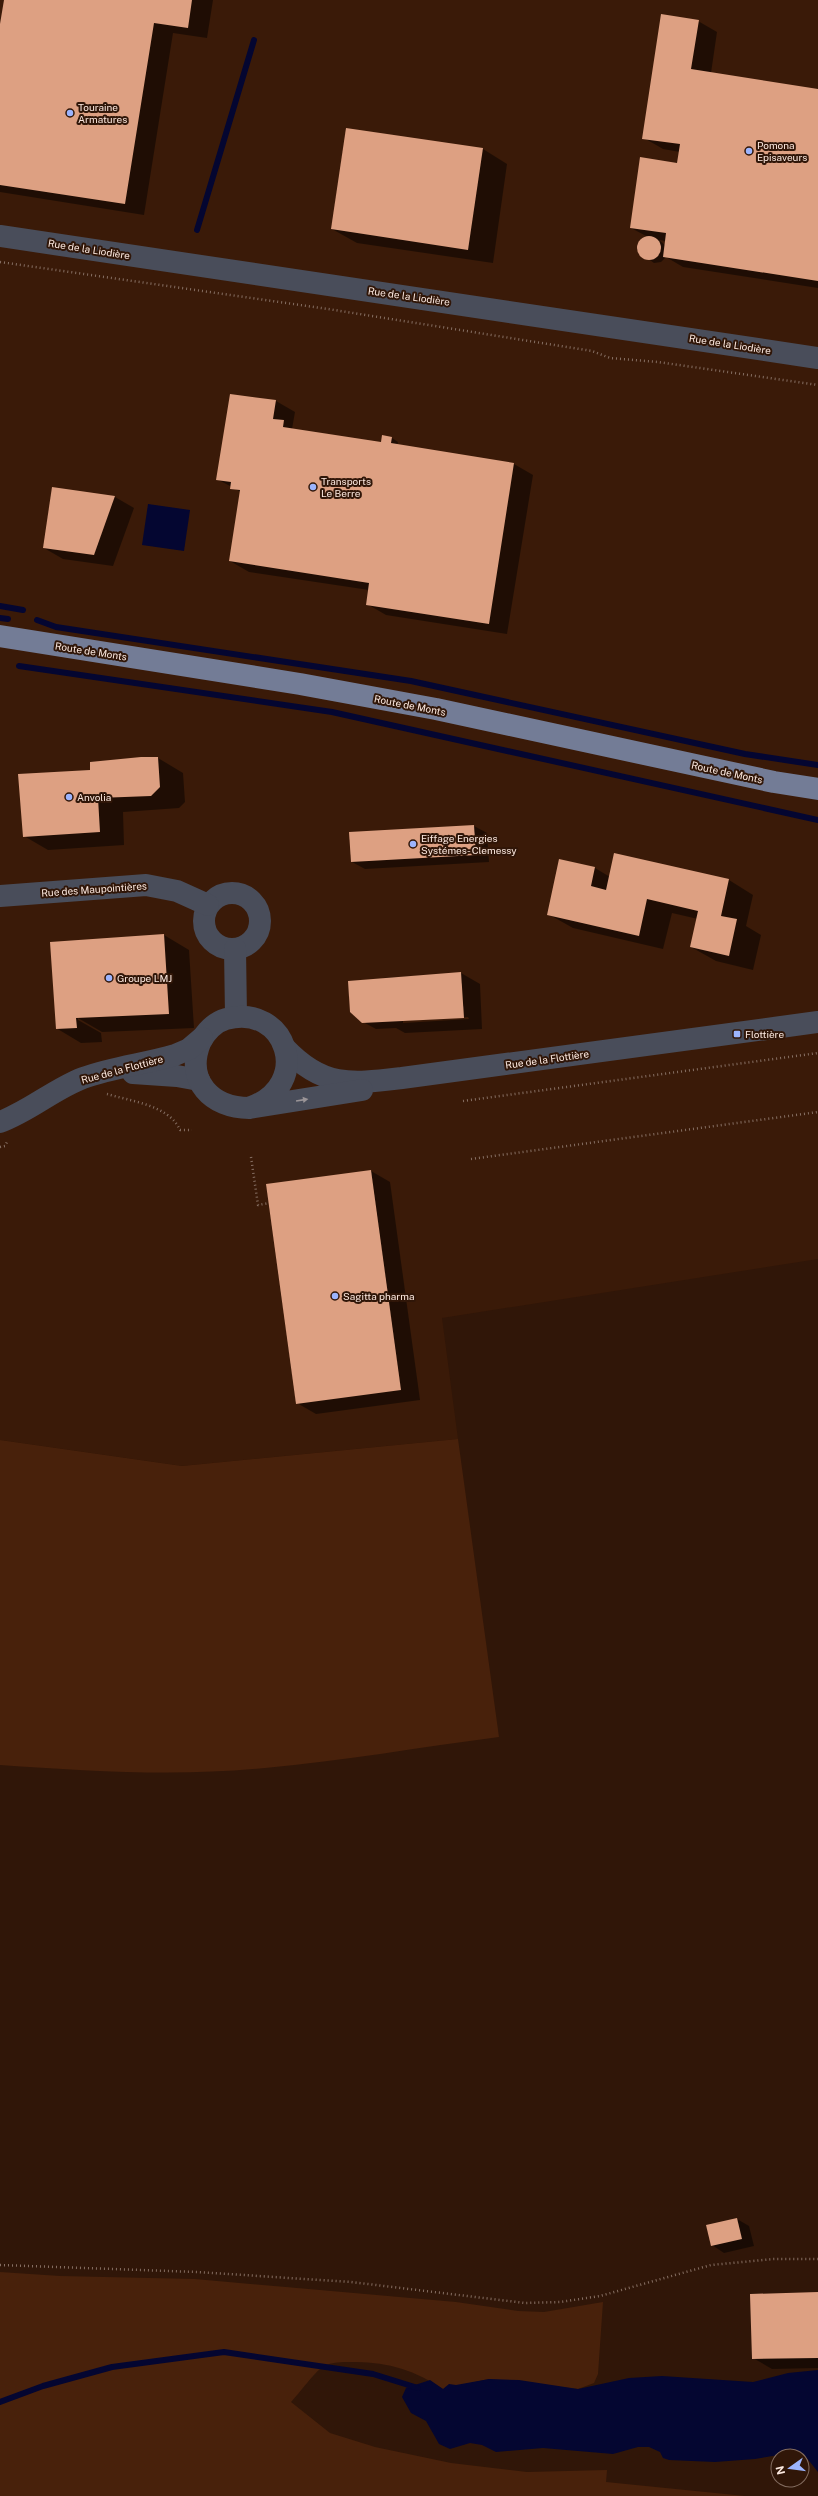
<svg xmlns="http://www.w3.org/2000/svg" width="818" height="2496" viewBox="0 0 818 2496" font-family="'Public Sans',sans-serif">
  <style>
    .built { fill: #3a1a08 }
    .green { fill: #48210b }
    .water { fill: #040631 }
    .shadow { fill: #0007; fill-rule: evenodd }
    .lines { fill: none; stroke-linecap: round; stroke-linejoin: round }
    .stream { stroke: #040631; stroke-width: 6 }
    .building { fill: #dda082 }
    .path { stroke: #866f63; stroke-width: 2.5; stroke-dasharray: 1 3; stroke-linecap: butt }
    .minor { stroke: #494d5a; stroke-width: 22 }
    .major { stroke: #737c96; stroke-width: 22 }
    .oneway { fill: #9a9497 }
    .poi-dot { fill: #9cb4fd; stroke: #301608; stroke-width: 1.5 }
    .labels { text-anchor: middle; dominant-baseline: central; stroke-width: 4; stroke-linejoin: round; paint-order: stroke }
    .poi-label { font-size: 10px; fill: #fdeae1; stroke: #301608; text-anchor: start }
    .street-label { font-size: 10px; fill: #fdeae1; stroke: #301608 }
  </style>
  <rect width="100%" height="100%" fill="#301608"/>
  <polygon class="built" points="0,0 818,0 818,1259 442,1318 458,1439 182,1466 0,1440"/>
  <g class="green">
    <path d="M458,1439L499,1737C421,1747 343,1761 265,1768C177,1777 88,1771 0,1765V1440L182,1466Z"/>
    <path d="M0,2272L60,2276L195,2279L456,2302L518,2311L544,2312L603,2302L598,2374L594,2383L578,2389L489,2379L443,2389C415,2370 385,2361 351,2362C343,2362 331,2362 324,2366C314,2372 300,2393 291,2402L330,2433L375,2447L451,2463L527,2472L607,2470L606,2482L745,2496H0Z"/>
  </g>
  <g class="water">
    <polygon points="148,504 190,510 184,551 142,545"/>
    <polygon points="818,2370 818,2472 806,2457 797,2452 755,2459 715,2462 669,2460 663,2458 660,2452 649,2447 638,2447 613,2454 543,2448 496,2452 482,2445 470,2443 450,2449 439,2444 426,2421 411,2413 402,2397 406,2388 430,2380 443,2389 449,2384 456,2385 489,2379 519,2380 578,2389 629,2378 662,2376 753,2382 788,2373"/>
  </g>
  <g class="shadow">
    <polygon points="5,0 213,0 207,38 173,33 144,215 0,192 0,31"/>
    <path d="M698,21L717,32L711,73L818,90V288L683,267L666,257L661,262L654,263L639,252L638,245L644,237H648L631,228L678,164L680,152L663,149L644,138ZM659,240L666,241V246Z"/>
    <polygon points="483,149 507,164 493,263 357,243 332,229"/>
    <polygon points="276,401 295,412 292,429 382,443 392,438 398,442 397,445 514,464 533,475 507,634 386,615 367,604 369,590 249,572 230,561 241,492 217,479"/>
    <polygon points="53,488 115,497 134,508 113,566 63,559 44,548"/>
    <polygon points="158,758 183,773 185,802 179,808 123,812 124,845 48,850 24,836"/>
    <polygon points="474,826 487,833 489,862 365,869 352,862 350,833"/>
    <polygon points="615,854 729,880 753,895 746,926 761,935 753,970 716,961 691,947 698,919 672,913 663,949 573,928 548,914 560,860 595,868 610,877"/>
    <polygon points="164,935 189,950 194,1028 102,1032 78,1018 78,1020 101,1033 102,1042 81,1043 56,1028"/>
    <path d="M461,973L480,984L482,1029L405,1033L396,1028L376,1029L363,1022L383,978ZM468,1017L469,1019L403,1023V1021Z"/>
    <polygon points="371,1171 390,1182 420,1400 316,1414 297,1403"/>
    <polygon points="737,2219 749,2226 754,2246 724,2253 712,2245"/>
    <polygon points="818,2293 818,2368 772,2369 753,2358"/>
  </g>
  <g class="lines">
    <g class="stream">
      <polyline points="197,230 254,40"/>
      <polyline points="0,606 23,610"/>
      <polyline points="0,618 8,619"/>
      <polyline points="37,620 56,627 411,681 745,754 818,765"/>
      <polyline points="19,666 332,712 818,820"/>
      <polyline points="0,2402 43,2386 112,2367 224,2352 373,2374 418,2388"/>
    </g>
  </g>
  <g class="building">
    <polygon points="4,0 192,0 188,28 154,23 125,204 0,185 0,24"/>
    <polygon points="661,14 699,20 691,69 818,89 818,281 663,257 666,233 630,228 640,157 677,163 680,144 642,139"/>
    <polygon points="346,128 483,148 468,250 331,229"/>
    <circle cx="649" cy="248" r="12"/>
    <polygon points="230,394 276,400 273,419 284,420 283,427 381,442 382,435 392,437 391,443 514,463 489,624 366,605 369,583 229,561 240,490 230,489 231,482 216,480"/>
    <polygon points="52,487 115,496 94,555 43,548"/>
    <polygon points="141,757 158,757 160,787 151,796 98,798 100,832 23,837 18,774 90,770 90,762"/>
    <polygon points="474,825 476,855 351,862 349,832"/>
    <polygon points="614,853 729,879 721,916 737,919 729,956 690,947 698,911 647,899 639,936 547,915 559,859 595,867 591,886 606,890"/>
    <polygon points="164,934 169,1014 76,1018 77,1028 56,1029 50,942"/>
    <polygon points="461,972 464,1018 362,1023 350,1012 348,981"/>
    <polygon points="371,1170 401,1390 296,1404 266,1184"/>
    <polygon points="737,2218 742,2239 711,2246 706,2225"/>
    <polygon points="818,2292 818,2358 752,2359 750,2294"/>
  </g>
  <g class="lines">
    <g class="path">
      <polyline points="0,262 328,309 592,351 610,358 658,362 818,385"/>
      <path d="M107,1094C130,1101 169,1105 180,1130H192"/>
      <polyline points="463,1101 818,1053"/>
      <polyline points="0,1147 5,1146 7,1142"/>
      <polyline points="251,1157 258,1205 269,1203"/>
      <polyline points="471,1159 818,1112"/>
      <polyline points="0,2265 197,2272 351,2282 525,2303 560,2302 600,2296 711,2265 774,2259 818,2259"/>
    </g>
    <g class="minor">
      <polyline points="0,236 818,358"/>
      <circle cx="232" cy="921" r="28"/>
      <polyline points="0,896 146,885 177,891 208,905"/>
      <polyline points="235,949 236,1016"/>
      <path d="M285,1048C323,1088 351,1084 402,1078L818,1022"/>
      <polyline points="133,1073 177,1076 199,1080"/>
      <path d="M249,1108C315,1085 286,1002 226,1019C215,1022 205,1032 200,1043C185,1081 212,1108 249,1108L362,1090"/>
      <path d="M0,1122C30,1111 54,1089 83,1078C113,1067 145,1064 175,1055L189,1049L202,1038"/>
    </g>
    <polyline class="major" points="0,636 300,684 436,709 774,782 818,789"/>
  </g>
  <defs><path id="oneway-solid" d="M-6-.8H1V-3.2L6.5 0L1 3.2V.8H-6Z"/></defs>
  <use class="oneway" href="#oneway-solid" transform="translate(302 1100) rotate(-9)"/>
  <g class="poi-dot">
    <circle cx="70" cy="113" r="4"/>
    <circle cx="749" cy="151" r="4"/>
    <circle cx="313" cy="487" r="4"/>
    <circle cx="69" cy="797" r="4"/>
    <circle cx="413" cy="844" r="4"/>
    <circle cx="109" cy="978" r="4"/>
    <rect x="733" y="1030" width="8" height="8" rx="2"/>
    <circle cx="335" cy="1296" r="4"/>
  </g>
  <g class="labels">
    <g class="poi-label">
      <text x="78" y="107">Touraine<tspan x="78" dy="12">Armatures</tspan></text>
      <text x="757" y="145">Pomona<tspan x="757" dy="12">Episaveurs</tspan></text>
      <text x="321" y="481">Transports<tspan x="321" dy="12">Le Berre</tspan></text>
      <text x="77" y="797">Anvolia</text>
      <text x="421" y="838">Eiffage Energies<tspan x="421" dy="12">Systémes- Clemessy</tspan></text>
      <text x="117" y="978">Groupe LMJ</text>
      <text x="745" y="1034">Flottière</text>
      <text x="343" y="1296">Sagitta pharma</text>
    </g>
    <g class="street-label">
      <text transform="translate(89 249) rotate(9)">Rue de la Liodière</text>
      <text transform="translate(409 296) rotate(8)">Rue de la Liodière</text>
      <text transform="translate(730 344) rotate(9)">Rue de la Liodière</text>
      <text transform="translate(91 651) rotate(9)">Route de Monts</text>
      <text transform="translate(410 705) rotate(11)">Route de Monts</text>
      <text transform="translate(727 772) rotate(12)">Route de Monts</text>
      <text transform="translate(94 889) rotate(-4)">Rue des Maupointières</text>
      <text transform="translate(547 1059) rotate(-8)">Rue de la Flottière</text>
      <text transform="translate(122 1069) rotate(-15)">Rue de la Flottière</text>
    </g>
  </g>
  <g transform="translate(790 2468) rotate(256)"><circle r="19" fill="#301608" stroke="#826b5f"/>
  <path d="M0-3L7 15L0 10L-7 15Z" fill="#9cb4fd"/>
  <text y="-6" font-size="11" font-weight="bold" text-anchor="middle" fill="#fdeae1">N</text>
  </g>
</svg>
